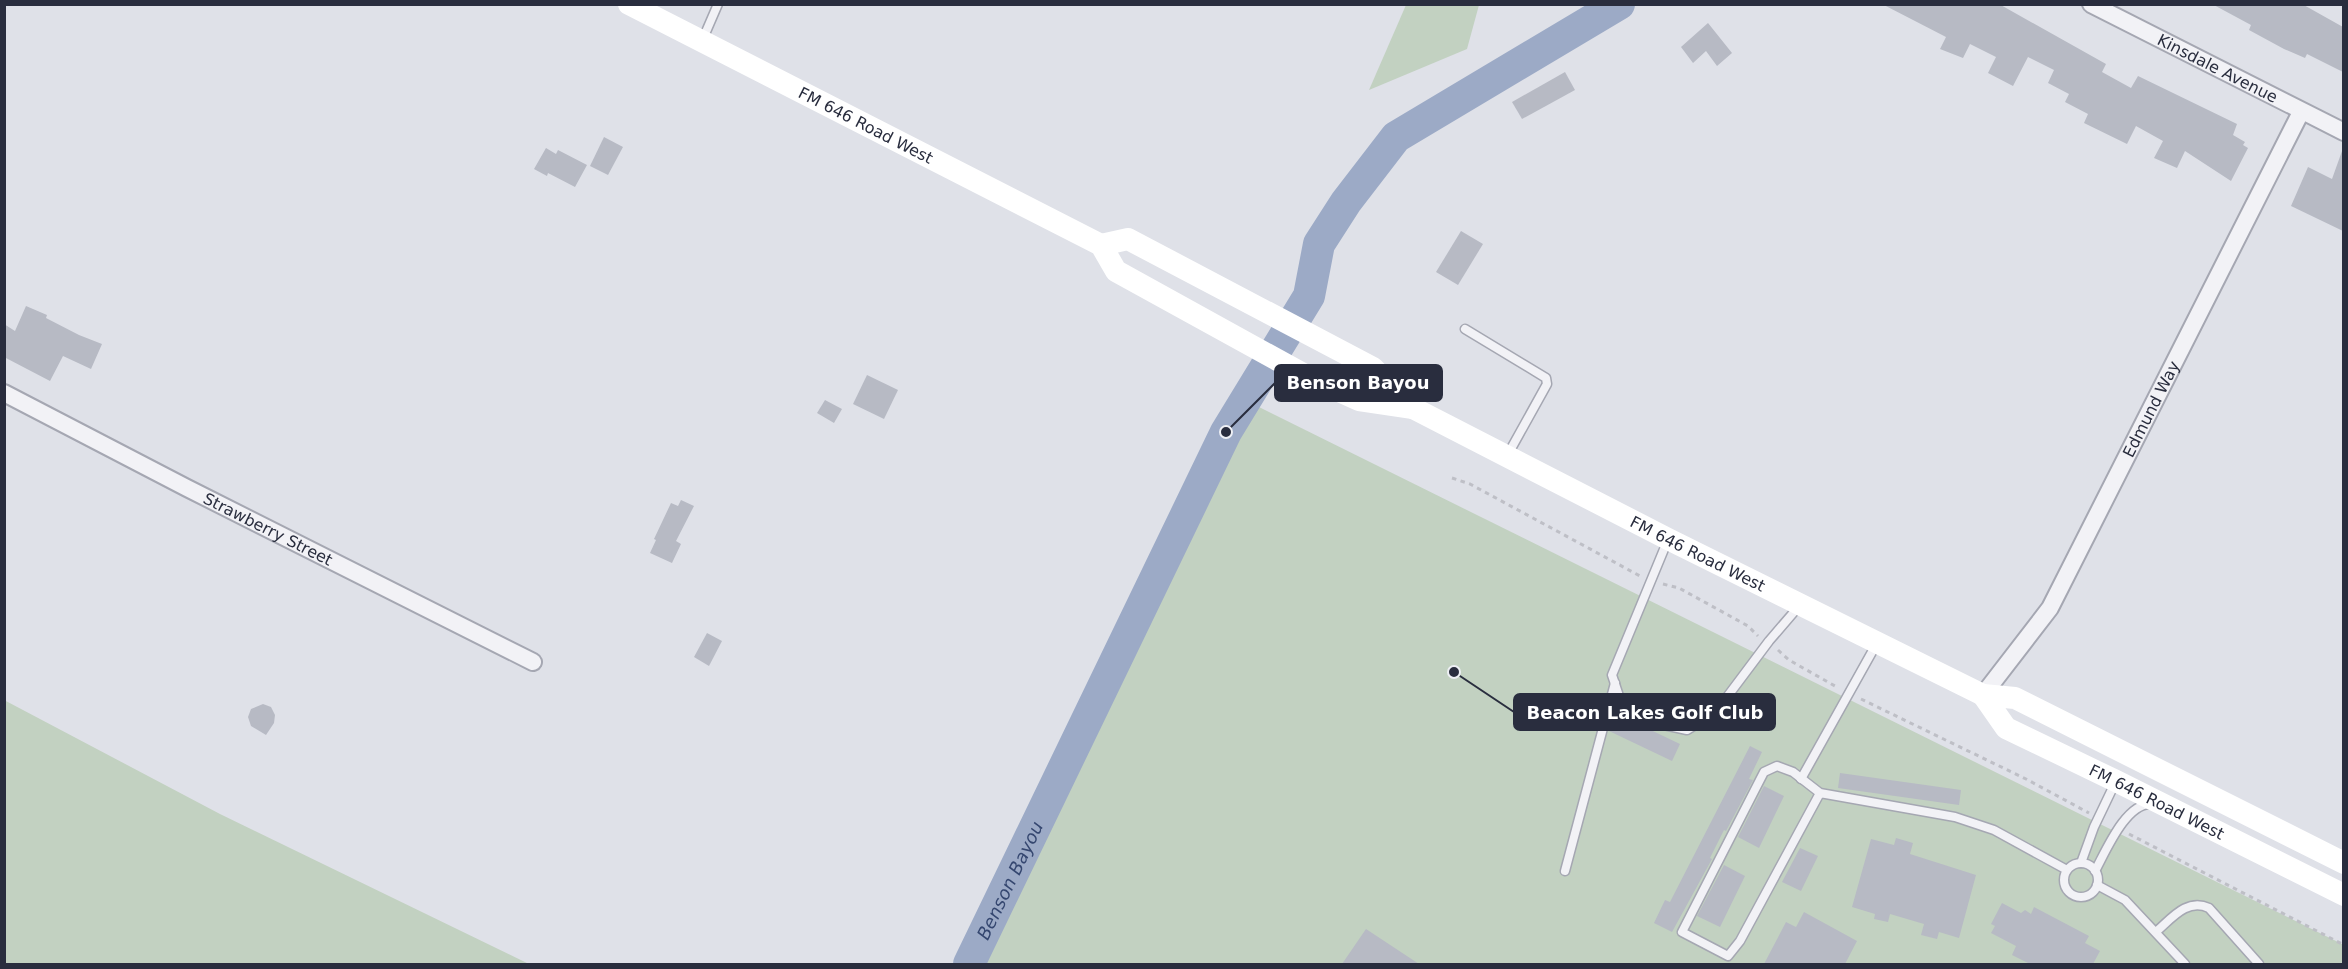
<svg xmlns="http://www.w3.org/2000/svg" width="2348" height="969" font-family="'DejaVu Sans',sans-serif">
	<rect width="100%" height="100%" fill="#dfe1e8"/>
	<g fill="#c2d1c1">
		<path d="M1406 5H1479L1467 49 1369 90Z"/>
		<path d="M1245 400 2344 945 2343 964H974Z"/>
		<path d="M4 700 220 814 529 964H5Z"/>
	</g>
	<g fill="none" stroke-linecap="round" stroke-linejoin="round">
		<path stroke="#9caac6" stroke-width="32" id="s1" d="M969 964 1226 432 1309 296 1319 244 1346 202 1396 137 1619 4"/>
	</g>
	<g fill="#b7bac4">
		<path d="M1882 4H1999L2106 64 2102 72 2131 88 2138 76 2237 124 2233 135 2245 142 2243 145 2248 148 2231 181 2185 151 2177 168 2154 158 2163 141 2136 126 2127 144 2084 123 2088 114 2065 102 2069 94 2048 83 2054 70 2028 57 2013 86 1988 73 1996 57 1970 44 1963 58 1940 49 1946 37Z"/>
		<path d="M2212 4H2302L2343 27V72L2307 54 2305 58 2284 49 2249 30 2251 25Z"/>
		<path d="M1708 23 1732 53 1717 66 1706 51 1693 63 1681 47Z"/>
		<path d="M1565 72 1575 90 1522 119 1512 102Z"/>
		<path d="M604 137 623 147 608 175 590 166Z"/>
		<path d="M546 148 556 154 558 150 587 165 575 187 548 173 547 176 534 169Z"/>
		<path d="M2342 151 2343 152V231L2291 206 2308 167 2332 179Z"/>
		<path d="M1461 231 1483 244 1458 285 1436 272Z"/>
		<path d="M26 306 47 315 46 318 79 335 102 344 91 369 63 356 50 381 4 357V324L15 331Z"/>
		<path d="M867 375 898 390 884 419 853 404Z"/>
		<path d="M825 400 842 409 834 423 817 413Z"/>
		<path d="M681 500 694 506 676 541 681 544 672 563 650 553 656 540 654 539 671 503 678 506Z"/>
		<path d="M707 633 722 641 709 666 694 657Z"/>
		<path d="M263 704 271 707 275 715 274 723 266 735 251 726 248 717 251 709Z"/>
		<path d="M1615 713 1680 744 1672 761 1609 731Z"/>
		<path d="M1750 746 1762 752 1749 779 1753 780 1726 831 1724 830 1710 858 1712 859 1672 932 1654 923 1665 900 1670 902Z"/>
		<path d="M1840 773 1961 790 1959 805 1838 788Z"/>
		<path d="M1764 786 1784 796 1759 848 1738 837Z"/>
		<path d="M1896 838 1913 843 1910 854 1976 875 1959 938 1939 932 1937 939 1921 935 1924 924 1890 914 1888 922 1874 919 1875 914 1852 907 1871 839 1894 845Z"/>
		<path d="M1800 848 1818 856 1801 891 1782 882Z"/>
		<path d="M1724 865 1745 876 1720 927 1697 916Z"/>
		<path d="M2002 903 2021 913 2025 910 2031 914 2034 907 2089 936 2085 943 2100 951 2093 964H2030L2012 955 2016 946 1991 933 1995 926 1991 924Z"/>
		<path d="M1804 912 1857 941 1845 964H1764L1786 922 1796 927Z"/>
		<path d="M1366 929 1419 964H1342Z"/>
	</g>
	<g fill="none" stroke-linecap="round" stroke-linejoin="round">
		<defs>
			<g id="lane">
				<path d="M702 41 718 4"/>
				<path d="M1465 329 1546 378 1547 384 1507 456"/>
				<path d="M1667 542 1612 675 1621 702 1650 722 1687 730 1715 713 1769 641 1800 605"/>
				<path d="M1801 779 1877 643"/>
				<path d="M1820 793 1740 941 1728 956 1682 932 1764 772 1777 766 1793 772 1820 793 1955 817 1994 830 2067 870"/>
				<path d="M2081 863 2094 827 2116 781"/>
				<circle cx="2081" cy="880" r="17"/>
				<path d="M1565 871 1615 683"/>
				<path d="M2095 871C2106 851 2126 802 2152 804"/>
				<path d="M2097 885 2125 900 2185 964"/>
				<path d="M2157 931C2172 918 2187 898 2209 908L2259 964"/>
			</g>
			<g id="street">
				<path id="s2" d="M2091 4 2344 132"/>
				<path id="s3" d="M4 393 187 488 533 662"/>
				<path id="s4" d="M1983 695 2050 608 2301 112"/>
			</g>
		</defs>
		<use href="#lane" stroke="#a5a7b2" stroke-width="11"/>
		<use href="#street" stroke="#a5a7b2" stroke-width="20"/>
		<g stroke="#bebfc6" stroke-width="3" stroke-dasharray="4.5 4.5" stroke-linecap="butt">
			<path d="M1452 478 1470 484 1640 576"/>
			<path d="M1663 584 1679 588 1748 626 1758 636"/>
			<path d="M1778 650 1789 660 1835 686"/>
			<path d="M1861 699 2026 779 2089 813"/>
			<path d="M2129 834 2344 945"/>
		</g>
		<use href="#lane" stroke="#f2f2f6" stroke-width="8"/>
		<use href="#street" stroke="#f2f2f6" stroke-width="16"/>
		<g stroke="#fff" stroke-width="22">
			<path id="s5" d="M629 4 1101 245 1116 271 1312 379 1359 400 1413 408"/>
			<path id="s6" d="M1101 245 1128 239 1373 368 1413 408 1668 539 1983 695 2015 698 2344 863"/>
			<path id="s7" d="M1983 695 2006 728 2116 781 2344 895"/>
		</g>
	</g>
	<g text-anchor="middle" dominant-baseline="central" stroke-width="4.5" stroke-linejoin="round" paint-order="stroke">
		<g font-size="16" fill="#292d3e" stroke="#eef0f5">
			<text stroke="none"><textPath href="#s2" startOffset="142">Kinsdale Avenue</textPath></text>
			<text stroke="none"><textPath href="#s5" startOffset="266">FM 646 Road West</textPath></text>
			<text stroke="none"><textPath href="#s4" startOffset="333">Edmund Way</textPath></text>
			<text stroke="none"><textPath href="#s3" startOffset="297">Strawberry Street</textPath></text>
			<text stroke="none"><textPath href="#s6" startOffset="681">FM 646 Road West</textPath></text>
			<text stroke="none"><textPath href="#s7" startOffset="208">FM 646 Road West</textPath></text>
		</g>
		<g font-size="18" font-style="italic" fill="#354770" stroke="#eef0f5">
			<text stroke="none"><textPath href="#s1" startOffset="93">Benson Bayou</textPath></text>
		</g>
	</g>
	<path fill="none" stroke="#292d3e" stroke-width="2" d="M1226 432L1275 383M1454 672L1514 712"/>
	<g fill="#292d3e" stroke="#eef0f5" stroke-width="2">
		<circle cx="1226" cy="432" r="6"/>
		<circle cx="1454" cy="672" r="6"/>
	</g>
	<g fill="#292d3e" stroke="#292d3e" stroke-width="2">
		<rect x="1275" y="365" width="167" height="36" rx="6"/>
		<rect x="1514" y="694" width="261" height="36" rx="6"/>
	</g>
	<g font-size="18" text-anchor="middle" font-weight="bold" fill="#fff">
		<text x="1358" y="389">Benson Bayou</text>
		<text x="1645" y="719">Beacon Lakes Golf Club</text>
	</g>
	<rect width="2348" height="969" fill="none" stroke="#292d3e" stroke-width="12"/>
</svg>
